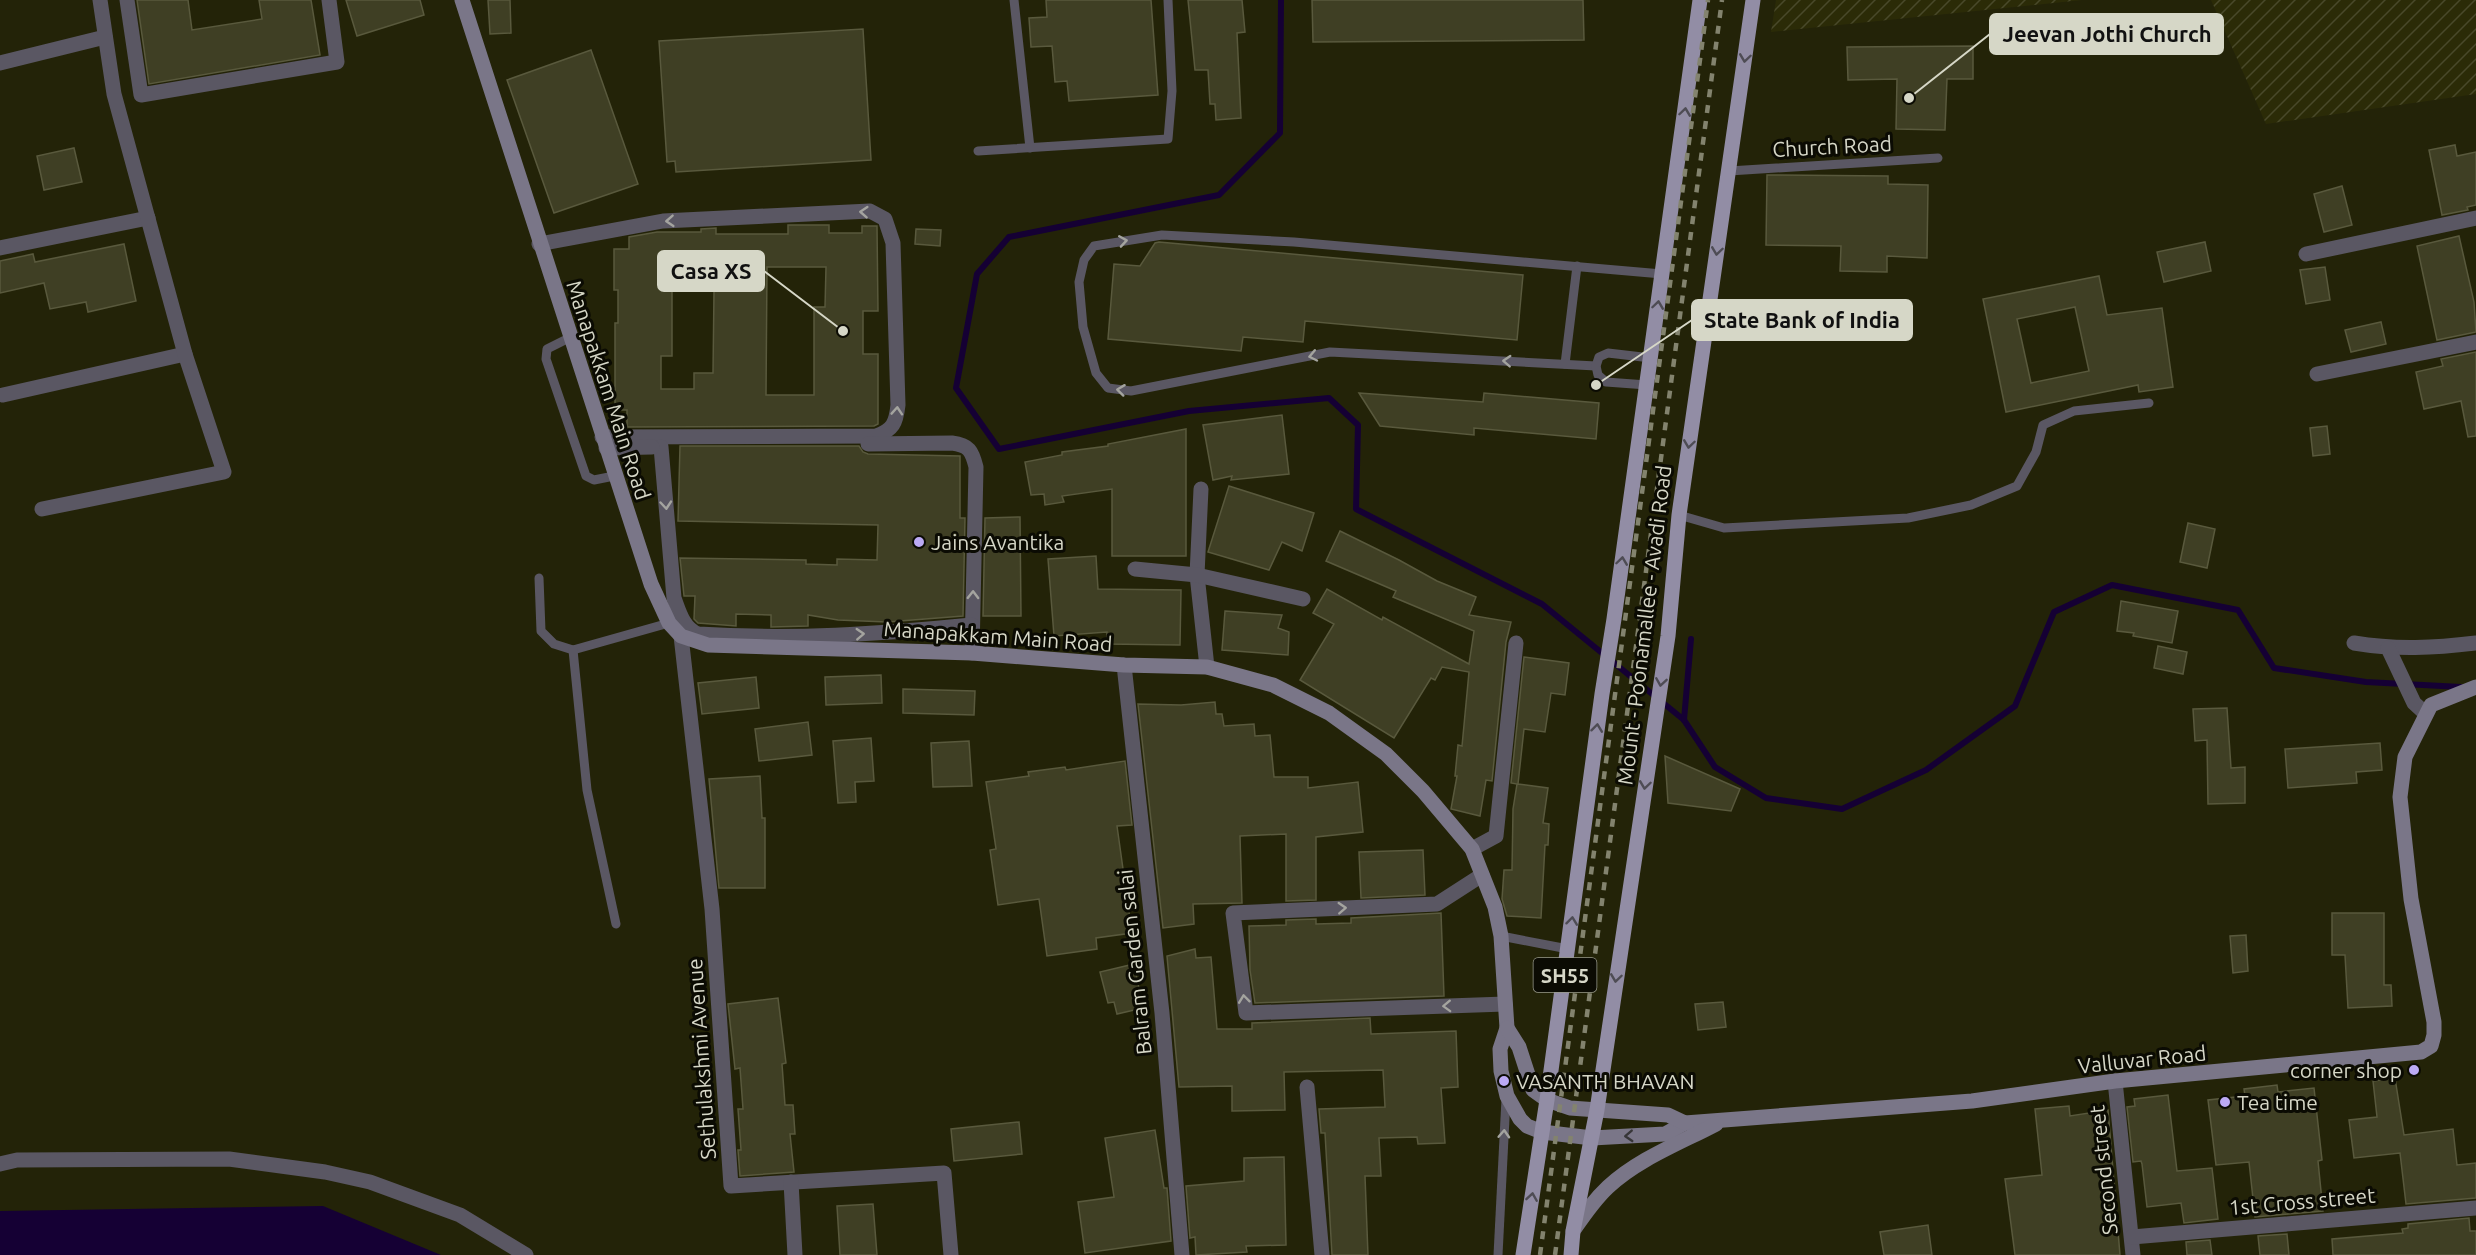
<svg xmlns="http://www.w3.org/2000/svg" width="2476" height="1255" font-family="Ubuntu,sans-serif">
	<defs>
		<pattern id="industrial-furrows" width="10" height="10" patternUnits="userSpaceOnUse" patternTransform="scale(1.5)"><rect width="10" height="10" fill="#2b2b07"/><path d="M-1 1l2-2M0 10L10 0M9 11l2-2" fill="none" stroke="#49492a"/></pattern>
	</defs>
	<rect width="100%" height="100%" fill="#232308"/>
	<g fill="url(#industrial-furrows)">
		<path d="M1776 0H2082L1771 32Z"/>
		<path d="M2211 0H2476V94L2266 124Z"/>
	</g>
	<path fill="#150034" d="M323 1206 441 1255H0V1211Z"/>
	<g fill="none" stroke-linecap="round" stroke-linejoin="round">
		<g stroke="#150034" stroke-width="6">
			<path d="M1281 0 1280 133 1219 195 1009 237 977 274 956 388 999 449 1189 411 1329 398 1358 425 1356 509 1542 604 1684 720 1715 767 1766 798 1842 809 1926 770 2015 706 2054 612 2112 585 2238 610 2274 668 2366 682 2461 687"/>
			<path d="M1684 720 1691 639"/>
		</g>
	</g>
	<g fill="#3f3f24" stroke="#59593d" stroke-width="1.5" fill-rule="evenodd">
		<path d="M137 0H188L192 30 262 19 259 0H311L320 55 149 84Z"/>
		<path d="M346 0H420L424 15 357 36Z"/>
		<path d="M488 0H510L511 33 490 34Z"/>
		<path d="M1046 0H1151L1158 95 1069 101 1067 81 1055 82 1052 46 1031 47 1029 18 1047 17Z"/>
		<path d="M1188 0H1242L1245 32 1237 33 1241 118 1216 120 1215 104H1210L1208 70H1195Z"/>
		<path d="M1312 0H1583L1584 40 1313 42Z"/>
		<path d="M863 29 871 160 676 172 675 161 667 162 659 41Z"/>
		<path d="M1973 46V79H1947L1945 130 1896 129 1897 79 1848 80 1847 47Z"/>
		<path d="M591 50 638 184 554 213 507 80Z"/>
		<path d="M2455 145 2457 156 2476 152V205L2467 207 2468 210 2442 215 2429 150Z"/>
		<path d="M74 148 82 182 44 190 37 156Z"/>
		<path d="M1767 175 1888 176V184L1928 185 1927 258 1887 256V272L1840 271 1841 246 1766 245Z"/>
		<path d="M2342 186 2352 225 2324 232 2314 194Z"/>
		<path d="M788 225H829V233H862V226H877L878 311H863V354H878V424L874 426 627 427V410H615V323H618V290H614V249H629V237L657 232H701V229L716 228V234H788ZM767 267H826L825 307H814V395H766ZM672 291H714L713 373H694V389H661V356H672Z"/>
		<path d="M916 229 941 230 940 246 915 244Z"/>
		<path d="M2459 236 2474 302 2476 332 2437 340 2417 246Z"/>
		<path d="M1159 242 1523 275 1517 340 1305 321 1303 342 1243 337 1241 351 1108 339 1114 264 1140 266 1155 243Z"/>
		<path d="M2205 242 2211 271 2164 282 2157 252Z"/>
		<path d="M124 244 136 301 88 312 86 302 50 309 44 283 0 293V261L33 254 35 262Z"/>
		<path d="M2325 267 2330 300 2306 304 2300 270Z"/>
		<path d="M2099 276 2107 315 2162 308 2173 387 2139 392 2138 385 2006 412 1983 299ZM2075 307 2089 371 2031 383 2017 319Z"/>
		<path d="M2381 322 2386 344 2351 352 2345 330Z"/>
		<path d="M2476 352V436L2468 437 2461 401 2424 409 2416 372 2443 366 2441 359Z"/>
		<path d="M1359 393 1483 402 1484 393 1599 403 1596 439 1474 428V435L1380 426Z"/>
		<path d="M1282 415 1289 474 1231 480 1232 476 1213 480 1203 425Z"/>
		<path d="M2327 426 2330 454 2313 456 2310 428Z"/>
		<path d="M1186 429V556H1112V489L1062 496 1064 502 1045 505 1044 494 1031 495 1025 462 1062 455V452L1108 446V444Z"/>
		<path d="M680 446H859L863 452 868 454 960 456V518H965L963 616 887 622 838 620 808 615V626L771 627V615L736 614V626L698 623 694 619 695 596H684L680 558 806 560V564L837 565V559L877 560 878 525 678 521Z"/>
		<path d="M1229 486 1314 513 1302 551 1282 542 1269 570 1208 552Z"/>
		<path d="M1020 517 1021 616H983L985 518Z"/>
		<path d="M2188 523 2215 529 2207 568 2180 562Z"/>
		<path d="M1340 531 1399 560 1437 581 1476 597 1469 615 1511 622 1506 642 1492 781 1486 780 1480 816 1451 809 1457 776H1455L1458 745 1462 746 1469 672 1442 667 1435 680 1431 678 1394 738 1300 680 1334 624 1313 613 1327 589 1382 620 1383 617 1469 664 1474 631 1393 597 1396 591 1326 561Z"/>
		<path d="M1096 556 1098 589 1181 590 1180 645 1107 644V632L1054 636 1048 559Z"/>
		<path d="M2121 601 2178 611 2172 643 2133 636 2134 633 2117 631Z"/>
		<path d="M1225 611 1282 615 1278 628 1289 632 1288 655 1222 650Z"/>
		<path d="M2158 646 2187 652 2183 674 2154 668Z"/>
		<path d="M1524 657 1569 663 1565 695 1551 693 1545 732 1524 729 1518 784 1548 788 1543 823 1549 824 1548 845H1545L1541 918 1507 916 1502 899 1504 870H1512L1513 809 1517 784 1511 783Z"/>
		<path d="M881 675 882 703 826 705 825 677Z"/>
		<path d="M756 677 759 708 702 714 698 683Z"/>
		<path d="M903 689 975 691 974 715 903 713Z"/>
		<path d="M1215 702 1216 714H1222L1224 726 1254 724 1255 736 1270 735 1274 777H1308V788L1358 782 1363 832 1316 837V900L1286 901V834L1240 836 1242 903 1193 904 1194 924 1163 928 1138 704 1181 705Z"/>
		<path d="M2227 708 2231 768 2245 767V803L2208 804 2207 740 2195 741 2193 709Z"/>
		<path d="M808 722 812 755 759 761 755 729Z"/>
		<path d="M871 738 874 781 855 782 856 802 838 803 833 741Z"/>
		<path d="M969 741 972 786 933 787 931 743Z"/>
		<path d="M2380 743 2382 770 2356 772 2357 783 2288 788 2285 749Z"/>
		<path d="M1665 756 1740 789 1731 811 1668 803Z"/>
		<path d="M1125 761 1132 825 1117 826 1132 933 1096 938 1097 949 1047 956 1039 899 998 905 990 850 996 849 986 782 1029 776 1028 772 1065 767 1066 770Z"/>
		<path d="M760 776 762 818H765V888H719L709 779Z"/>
		<path d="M1423 850 1425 895 1361 898 1359 852Z"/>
		<path d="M1441 913 1444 996 1255 1003 1250 970 1249 926 1286 925V920L1316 919V924L1351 923V918Z"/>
		<path d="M2332 913H2384V985H2391L2392 1006 2348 1008 2345 955H2332Z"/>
		<path d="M2246 935 2248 971 2233 973 2230 936Z"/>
		<path d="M1195 949 1196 958 1211 957 1217 1029H1252V1023L1370 1018 1371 1034 1456 1031 1458 1087 1441 1088 1445 1143 1418 1144 1417 1137 1379 1138 1381 1176H1365L1368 1255H1332L1325 1133H1321L1319 1109 1385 1107 1383 1070 1284 1072 1285 1110 1232 1111V1086L1179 1087 1167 956Z"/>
		<path d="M1134 964 1143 1008 1117 1014 1114 1002 1108 1003 1100 972Z"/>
		<path d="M778 998 786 1063 782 1064 785 1105H793L795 1134H790L794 1172 740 1176 738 1150H741L738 1109H743L740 1068 735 1069 728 1004Z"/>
		<path d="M1723 1002 1726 1027 1698 1030 1695 1004Z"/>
		<path d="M2395 1078 2404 1135 2453 1129 2457 1165 2476 1163V1198L2406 1204 2400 1153 2354 1158 2349 1120 2377 1117 2373 1081Z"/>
		<path d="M2277 1085 2278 1092 2314 1088 2322 1160 2318 1161 2323 1211 2255 1217 2249 1162 2216 1165 2208 1100 2245 1096 2244 1089Z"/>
		<path d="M2168 1095 2177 1171 2212 1168 2218 1219 2184 1223 2181 1203 2147 1207 2142 1164 2141 1161 2133 1162 2127 1107 2135 1106 2134 1099Z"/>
		<path d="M2069 1106 2070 1116 2108 1110 2120 1255H2015L2005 1179 2042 1175 2035 1109Z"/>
		<path d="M1019 1122 1022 1154 954 1161 951 1129Z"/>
		<path d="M1155 1130 1164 1188H1167L1171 1241 1085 1253 1078 1202 1114 1197 1105 1138Z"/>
		<path d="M1284 1157 1286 1245 1246 1246 1247 1252 1196 1255 1195 1237 1190 1238 1186 1186 1244 1181V1158Z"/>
		<path d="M873 1204 877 1255H840L837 1206Z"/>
		<path d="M2469 1218 2470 1231H2476V1255H2333L2332 1239 2403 1233 2402 1229 2408 1228V1224Z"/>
		<path d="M1928 1225 1932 1255H1884L1880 1232Z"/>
		<path d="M2287 1234 2289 1255H2260L2258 1236Z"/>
		<path d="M2210 1240 2212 1255H2187L2186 1242Z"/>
	</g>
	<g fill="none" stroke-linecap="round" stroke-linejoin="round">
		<g stroke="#5a5763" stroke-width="9">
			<path d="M1014 0 1030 148"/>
			<path d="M978 151 1168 139 1172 91 1168 0"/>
			<path d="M1729 171 1938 158"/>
			<path d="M569 338 547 349 546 359 586 476 594 480 614 476"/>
			<path d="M1565 364 1577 266"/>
			<path d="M1596 366 1330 352 1131 391 1108 388 1096 373 1083 327 1079 282 1084 260 1094 246 1162 235 1294 242 1662 274"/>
			<path d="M1647 385 1606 382 1598 375 1596 366 1599 357 1608 353 1651 358"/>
			<path d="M1679 515 1724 528 1908 518 1971 505 2017 486 2036 452 2043 425 2074 411 2149 403"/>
			<path d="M539 578 541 631 554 644 573 650 669 623"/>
			<path d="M573 650 587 790 616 924"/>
			<path d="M1501 936 1568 949"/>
			<path d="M1498 1255 1506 1099"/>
		</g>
		<g stroke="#5a5763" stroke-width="15">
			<path d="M127 0 141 95 337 62 329 0"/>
			<path d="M0 63 105 37"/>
			<path d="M539 244 663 221 870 211 885 219 893 243 898 405C896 423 893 430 876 436L602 437"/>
			<path d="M0 248 148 218"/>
			<path d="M2306 254 2476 218"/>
			<path d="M2317 374 2476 342"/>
			<path d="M3 395 185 354"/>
			<path d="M868 444 952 443C969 445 972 451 976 467L972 653"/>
			<path d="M661 447 674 598C679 611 683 628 698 634 790 640 881 634 972 625"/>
			<path d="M606 448 652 447"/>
			<path d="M1201 489 1197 575 1207 667"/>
			<path d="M42 509 224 472 185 354 114 94 100 0"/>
			<path d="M1135 569 1197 575 1303 599"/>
			<path d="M681 636 712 909 731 1186 944 1173 951 1255"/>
			<path d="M2354 643C2396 650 2435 648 2476 643"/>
			<path d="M2388 648 2414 703 2426 714"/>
			<path d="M1124 665 1162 1013 1182 1255"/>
			<path d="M1472 849 1496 836 1516 643"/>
			<path d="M1482 875 1437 904 1233 913 1246 1013 1505 1004"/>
			<path d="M2115 1081 2133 1255"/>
			<path d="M1307 1087 1322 1255"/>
			<path d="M0 1164 17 1160 229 1159 325 1172 370 1182 460 1215 526 1255"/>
			<path d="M791 1182 795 1255"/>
			<path d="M2132 1237 2476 1208"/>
		</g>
		<g stroke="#7a7688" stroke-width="15">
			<path d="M462 0 651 584 669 623 681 636 708 645 972 653 1124 665 1207 667 1273 685 1329 713 1386 754 1423 791 1472 849 1495 907 1501 936 1507 1028 1500 1049 1501 1071 1507 1096 1520 1119 1527 1126 1542 1132 1592 1138 1665 1134 1685 1123"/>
			<path d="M1507 1028 1519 1047 1533 1090 1547 1100 1570 1108 1668 1115 1685 1123 1972 1101 2115 1081 2421 1052 2431 1046 2434 1035V1022L2411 899 2400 797 2405 757 2431 705 2476 687"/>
			<path d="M1573 1231C1584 1215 1594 1200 1608 1187 1638 1159 1680 1143 1716 1124"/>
		</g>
		<g stroke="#928da5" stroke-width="15">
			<path d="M1523 1255 1547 1100 1602 694 1614 619 1700 0"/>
			<path d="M1571 1255 1573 1231 1597 1110 1668 636 1679 515 1753 0"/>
		</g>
		<g stroke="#83836e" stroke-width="4.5" stroke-dasharray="8 8" stroke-linecap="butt">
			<path d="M1540 1255 1708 0"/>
			<path d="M1555 1255 1722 0"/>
		</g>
	</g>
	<defs><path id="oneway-chevron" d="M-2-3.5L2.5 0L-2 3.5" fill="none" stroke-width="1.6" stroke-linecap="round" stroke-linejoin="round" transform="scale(1.5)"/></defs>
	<g stroke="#4e4c54">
		<use href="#oneway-chevron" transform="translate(1745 58) rotate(98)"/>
		<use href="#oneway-chevron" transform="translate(1685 112) rotate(-82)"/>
		<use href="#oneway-chevron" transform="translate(1717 251) rotate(98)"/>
		<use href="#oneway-chevron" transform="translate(1658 305) rotate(-82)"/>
		<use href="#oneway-chevron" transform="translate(1689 444) rotate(98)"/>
		<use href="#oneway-chevron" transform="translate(1622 561) rotate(-82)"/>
		<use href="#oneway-chevron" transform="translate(1661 682) rotate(99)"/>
		<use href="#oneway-chevron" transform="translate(1597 728) rotate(-83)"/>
		<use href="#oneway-chevron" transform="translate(1645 785) rotate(98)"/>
		<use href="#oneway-chevron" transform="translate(1572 921) rotate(-83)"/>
		<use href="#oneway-chevron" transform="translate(1616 978) rotate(98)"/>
		<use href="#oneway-chevron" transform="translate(1532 1197) rotate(-81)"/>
	</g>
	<g stroke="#a4a49f">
		<use href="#oneway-chevron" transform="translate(864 212) rotate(-176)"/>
		<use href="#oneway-chevron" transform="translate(670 221) rotate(176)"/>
		<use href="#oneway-chevron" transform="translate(1123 241) rotate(-9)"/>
		<use href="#oneway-chevron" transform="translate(1313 356) rotate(168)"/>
		<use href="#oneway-chevron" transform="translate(1507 361) rotate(-177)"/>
		<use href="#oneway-chevron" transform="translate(1121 390) rotate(-173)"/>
		<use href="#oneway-chevron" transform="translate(897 411) rotate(-86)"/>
		<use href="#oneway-chevron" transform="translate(666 505) rotate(85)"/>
		<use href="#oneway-chevron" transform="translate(973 595) rotate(-89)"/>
		<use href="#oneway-chevron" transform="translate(860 634) rotate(-3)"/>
		<use href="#oneway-chevron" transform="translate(1342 908) rotate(-3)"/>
		<use href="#oneway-chevron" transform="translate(1244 999) rotate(-97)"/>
		<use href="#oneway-chevron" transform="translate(1447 1006) rotate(178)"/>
		<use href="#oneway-chevron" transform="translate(1504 1134) rotate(-87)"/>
	</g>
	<use stroke="#373638" href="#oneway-chevron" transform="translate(1629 1136) rotate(177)"/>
	<g fill="#bcaaf5" stroke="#0b0b03" stroke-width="2">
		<circle cx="919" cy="542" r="6"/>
		<circle cx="2414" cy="1070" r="6"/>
		<circle cx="1504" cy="1081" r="6"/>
		<circle cx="2225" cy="1102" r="6"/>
	</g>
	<g text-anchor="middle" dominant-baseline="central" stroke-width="6" stroke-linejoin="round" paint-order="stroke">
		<rect fill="#0b0b03" stroke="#999a8c" stroke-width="1.5" x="1533.5" y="958" width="63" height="34" rx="4.5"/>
		<g font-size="20" font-weight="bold" fill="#d6d7c7">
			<text x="1565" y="975">SH55</text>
		</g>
		<g font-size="21" fill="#d6d7c7" stroke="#0b0b03">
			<text transform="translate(1832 146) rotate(-3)">Church Road</text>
			<text transform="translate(609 390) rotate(72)">Manapakkam Main Road</text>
			<text transform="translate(1644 625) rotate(-83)">Mount - Poonamallee - Avadi Road</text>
			<text transform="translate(998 636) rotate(4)">Manapakkam Main Road</text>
			<text transform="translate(1134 962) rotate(-96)">Balram Garden salai</text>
			<text transform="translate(701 1059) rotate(-94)">Sethulakshmi Avenue</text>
			<text transform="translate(2142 1059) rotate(-6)">Valluvar Road</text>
			<text transform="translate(2103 1170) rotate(-96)">Second street</text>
			<text transform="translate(2302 1201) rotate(-5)">1st Cross street</text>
		</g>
		<g font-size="21" fill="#d6d7c7" stroke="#0b0b03" text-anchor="start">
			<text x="931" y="542">Jains Avantika</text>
			<text x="2402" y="1070" text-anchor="end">corner shop</text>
			<text x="1516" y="1081">VASANTH BHAVAN</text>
			<text x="2237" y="1102">Tea time</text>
		</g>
	</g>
	<path fill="none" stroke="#d6d7c7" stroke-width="2" d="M1909 98L1990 34M843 331L764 271M1596 385L1692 320"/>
	<g fill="#d6d7c7" stroke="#0b0b03" stroke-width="2">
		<circle cx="1909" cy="98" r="6"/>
		<circle cx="843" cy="331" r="6"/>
		<circle cx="1596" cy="385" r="6"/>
	</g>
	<g fill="#d6d7c7" stroke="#d6d7c7" stroke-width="2">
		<rect x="1990" y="14" width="233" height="40" rx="6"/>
		<rect x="658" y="251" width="106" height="40" rx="6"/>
		<rect x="1692" y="300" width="220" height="40" rx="6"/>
	</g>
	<g font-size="22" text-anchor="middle" font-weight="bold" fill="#111">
		<text x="2107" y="42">Jeevan Jothi Church</text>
		<text x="711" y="279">Casa XS</text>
		<text x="1802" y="328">State Bank of India</text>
	</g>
</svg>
